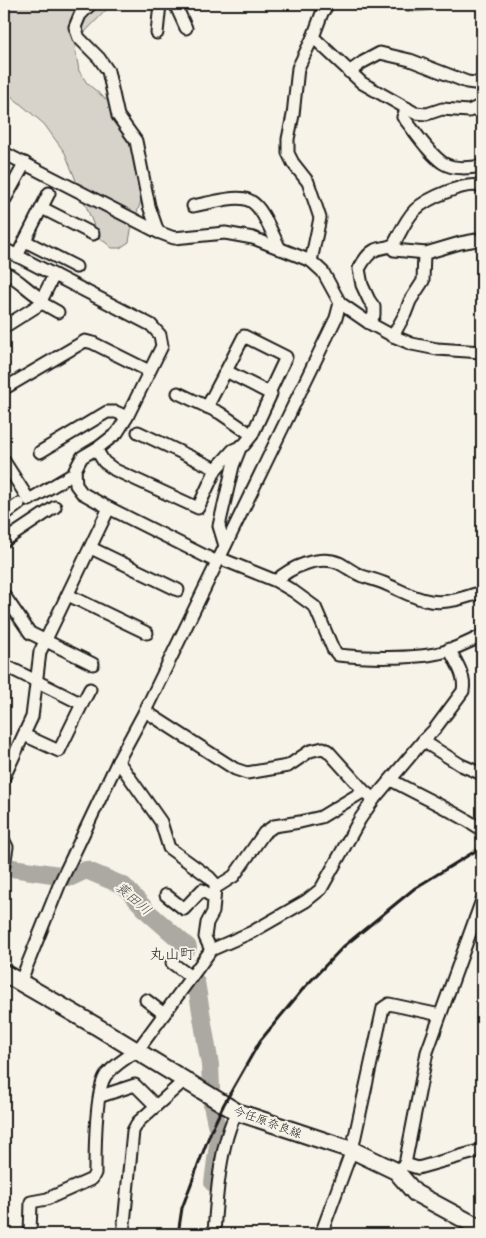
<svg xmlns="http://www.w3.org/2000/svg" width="486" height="1238" font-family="'Playpen Sans','Klee One',sans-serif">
	<rect width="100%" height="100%" fill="#f7f3e8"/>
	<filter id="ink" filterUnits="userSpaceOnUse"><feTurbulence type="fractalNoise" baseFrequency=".02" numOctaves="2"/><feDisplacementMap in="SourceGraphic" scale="10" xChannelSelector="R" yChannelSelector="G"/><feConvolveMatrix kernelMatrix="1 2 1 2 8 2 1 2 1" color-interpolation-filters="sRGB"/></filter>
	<g filter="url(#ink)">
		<g fill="#d7d3cb" stroke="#7a7874">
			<path d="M4 4H112L80 37 75 46 76 53 79 71 87 83 123 114 142 152 143 195 131 230 129 242 120 248H112L98 236 65 153 44 124 4 90Z"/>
			<path d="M391 4H451C441 10 414 14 402 10 398 9 394 6 391 4Z"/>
		</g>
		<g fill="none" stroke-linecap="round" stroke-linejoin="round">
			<g stroke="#aca9a2" stroke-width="18">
				<path d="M12 868 59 875"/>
				<path d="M71 877 86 870 124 886 149 913 188 947"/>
				<path d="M196 982 210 1065 211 1088"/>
				<path d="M212 1105 219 1137 213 1183"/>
			</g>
			<defs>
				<g id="street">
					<path d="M91 4 80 15 75 27 79 38 99 58 108 71 118 116 136 141 149 206 158 232 174 238 225 233 253 238 276 247 311 261 323 272 340 303 369 323 393 336 412 344 437 349 482 352"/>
					<path d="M175 4 186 28"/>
					<path d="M157 33 160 4"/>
					<path d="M313 37 362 83 415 113 427 114 442 109 469 111 482 105"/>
					<path d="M349 72 363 62 380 53 410 60 467 82 482 84"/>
					<path d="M407 108 403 117C414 130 429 154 443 163 454 170 470 168 482 166"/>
					<path d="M4 153 158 232"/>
					<path d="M4 201 25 163"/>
					<path d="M193 206C256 193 252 190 280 249"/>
					<path d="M42 208 93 234"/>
					<path d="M25 241 76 267"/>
					<path d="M391 246 394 250 426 253 460 243 482 239"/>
					<path d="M4 249 151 325 160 335 162 346 127 417 117 433 99 447 82 457 75 470 76 485 82 493 109 508 217 562"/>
					<path d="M17 256 49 193"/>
					<path d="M311 261 320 218 308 182 293 163 288 153V139L293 115 298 68 313 37 322 13 328 4"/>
					<path d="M4 272C19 279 27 290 42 299"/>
					<path d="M54 275 42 299V303L58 312"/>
					<path d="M369 323 374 315V307L369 300 362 285 359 269C363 262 367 254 375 250 382 247 389 248 394 244 400 233 406 219 415 210 426 199 467 180 482 187"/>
					<path d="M4 327 42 303"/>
					<path d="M393 336 405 314 410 301 423 281 424 253"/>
					<path d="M5 388 85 341 93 343 149 371"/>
					<path d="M178 393 220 413 252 435"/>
					<path d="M207 407 226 371"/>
					<path d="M96 449 104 462 115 470 198 508 216 469 138 432"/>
					<path d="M40 452 107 412H116L127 417"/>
					<path d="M4 461 29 500 75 473"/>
					<path d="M216 469 233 450 244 445 252 435 271 394 226 371 244 336 286 357 269 393"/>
					<path d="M4 515 19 504"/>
					<path d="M4 541 55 507"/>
					<path d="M225 546 219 526 233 466 241 446"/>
					<path d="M91 548 178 590"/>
					<path d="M219 558 276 581 293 591 315 607 333 649 338 655C364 658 413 659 439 653 454 650 468 642 482 636"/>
					<path d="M276 581C290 567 319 555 339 563 347 567 354 573 362 576 371 579 380 581 388 585 402 591 415 599 430 601 449 604 465 597 482 592"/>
					<path d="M4 595 30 633 93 664"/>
					<path d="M68 595 147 633"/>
					<path d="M4 665 82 704 59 751 24 735"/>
					<path d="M82 704 90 689"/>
					<path d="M145 711 235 769 247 773 288 766 310 751 323 748 328 751 364 791 374 799"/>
					<path d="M423 741 434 730 463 691C466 676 456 662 449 649"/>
					<path d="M118 761 161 822 169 848 209 877 217 886"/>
					<path d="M4 777 32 717 40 652 109 508"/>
					<path d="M391 780C420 796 450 809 478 827L482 825"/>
					<path d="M4 841 7 847 4 865"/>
					<path d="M166 895 184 909 202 890 214 898"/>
					<path d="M211 950 205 937 207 923 213 912 215 888 234 876 264 833 274 826 300 822 321 817 364 791"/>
					<path d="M172 963 191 977"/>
					<path d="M20 983 60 883 118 761 145 711 336 318 340 303"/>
					<path d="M146 1000 164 1014"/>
					<path d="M101 1096 135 1085 156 1106"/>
					<path d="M405 1164 418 1168 482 1150"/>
					<path d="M396 1171 405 1164 427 1052 482 900"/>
					<path d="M30 1234 31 1202 47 1199 92 1179 95 1173C95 1153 95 1090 106 1075 114 1066 127 1057 137 1051L211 950 252 932 306 901 321 889 360 819 374 799 423 741 461 765 482 774"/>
					<path d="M123 1234 133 1131 138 1122 185 1080"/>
					<path d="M214 1234C216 1200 220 1141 237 1112"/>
					<path d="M321 1234 352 1150 383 1008 389 1004 440 1015"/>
				</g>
				<path id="secondary" d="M4 973 96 1026 237 1112 352 1150 396 1171 415 1193 482 1229"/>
			</defs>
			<use href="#street" stroke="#1c1c1c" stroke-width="15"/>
			<use href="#secondary" stroke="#1c1c1c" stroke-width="20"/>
			<use href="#street" stroke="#f7f3e8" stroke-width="11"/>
			<use href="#secondary" stroke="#f7f3e8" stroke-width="16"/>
			<path stroke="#1c1c1c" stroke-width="3" d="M178 1234 182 1208 211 1131 224 1104 260 1041 303 989 343 947 415 888 482 847"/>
		</g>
	</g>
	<g text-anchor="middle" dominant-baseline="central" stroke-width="4" stroke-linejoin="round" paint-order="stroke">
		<g font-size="12" fill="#1c1c1c" stroke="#f7f3e8">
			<text transform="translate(268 1121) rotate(20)">今任原奈良線</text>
		</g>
		<g font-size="14" font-style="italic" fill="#565452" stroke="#f7f3e8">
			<text transform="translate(134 898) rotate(41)">蓑田川</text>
		</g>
		<g font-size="15" fill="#1c1c1c" stroke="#f7f3e8">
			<text x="172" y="952">丸山町</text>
		</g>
	</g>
	<rect width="486" height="1238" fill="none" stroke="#f7f3e8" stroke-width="20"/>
	<rect x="10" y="10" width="466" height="1218" fill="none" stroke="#1c1c1c" stroke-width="2" filter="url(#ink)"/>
</svg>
